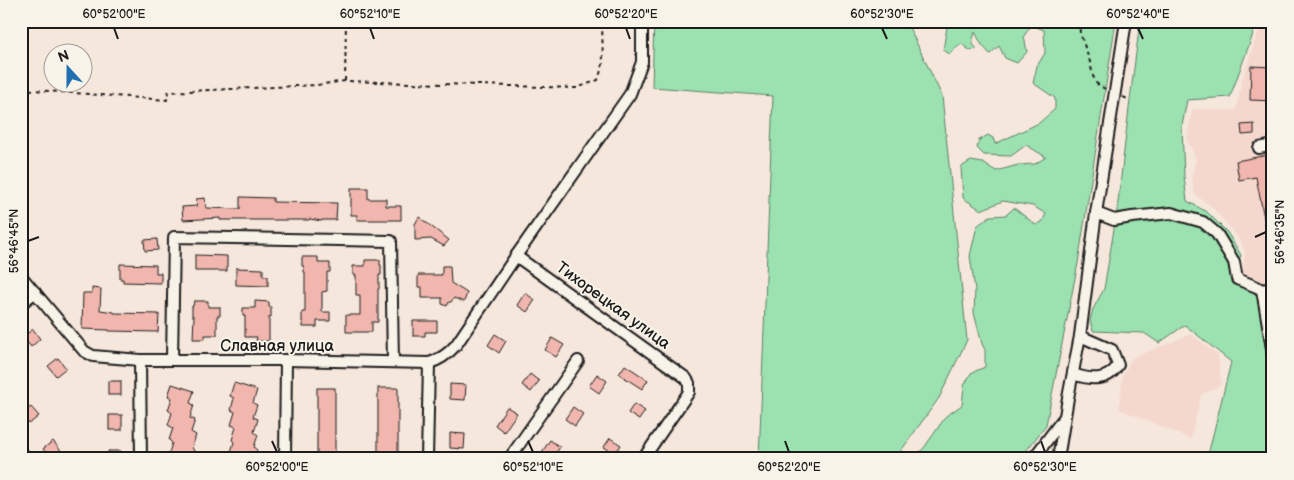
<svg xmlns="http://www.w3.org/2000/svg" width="1294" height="480" font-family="'Balsamiq Sans',sans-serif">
	<rect width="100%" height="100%" fill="#f6e7dc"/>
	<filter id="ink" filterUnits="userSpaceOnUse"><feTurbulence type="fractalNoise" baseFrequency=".02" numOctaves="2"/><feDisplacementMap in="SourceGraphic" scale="10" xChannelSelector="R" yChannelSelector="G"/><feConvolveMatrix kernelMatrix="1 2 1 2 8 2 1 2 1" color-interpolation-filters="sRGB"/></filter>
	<g filter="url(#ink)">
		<g fill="#f4d8ce">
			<path d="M1262 21H1273V291L1265 293 1254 279 1242 276 1245 252 1238 237 1212 207 1195 195 1191 176 1196 159 1187 140 1192 109 1236 110 1242 79Z"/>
			<path d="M1191 334 1218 355 1221 385 1201 395 1191 439 1119 409 1123 375 1132 358Z"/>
		</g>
		<g fill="#9be2b0" stroke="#5c7f66">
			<path d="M654 21H906L942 96 967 340 939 398 895 459H759L773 96 652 87Z"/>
			<path d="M948 21H1116L1078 263 1046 425 1020 459H912L924 448 946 416 962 405 964 386 971 373 985 367V350L982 344 974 313 975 290 970 256 977 226 990 216 1006 215 1014 208 1036 225 1042 222 1046 214 1033 206 1003 201 981 210 963 198 961 167 971 161 983 163 996 171 1018 165 1035 164 1046 157 1026 145 1011 156 984 155 977 148 979 140 988 135 993 138 995 144 1039 123 1055 109V98L1033 83 1037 66 1045 53 1044 30 1031 25 1024 36 1027 52 1017 63 1005 58 999 46 990 54 982 45 975 32 972 43 977 49 969 50 962 44 956 47 950 54 943 50Z"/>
			<path d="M1140 21H1255L1252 37 1230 97 1187 100 1182 126 1184 177 1187 201 1207 212 1227 232 1241 255 1240 258 1236 260 1219 231 1173 211 1116 219 1130 100Z"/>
			<path d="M1172 216 1204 225 1216 240 1232 266 1250 286 1259 301 1273 401V459H1207L1231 362 1185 325 1159 343 1144 333 1093 331 1090 321 1093 309 1104 289 1115 223Z"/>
		</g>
		<g fill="#f1b6ad" stroke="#1c1c1c">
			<path d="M1251 66 1273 67V101L1250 100Z"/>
			<path d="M1254 124V134L1242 135 1241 125Z"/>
			<path d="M1273 154V243L1269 244 1256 177 1239 180 1236 161Z"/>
			<path d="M351 188H368V199H386V206H401V220H357V215H351Z"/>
			<path d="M240 197 273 198V202L337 203 336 220H322V221L309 219V220H220V218L183 220 182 207 197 206 196 199 205 198 206 208 240 209Z"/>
			<path d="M419 217 449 240 444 246 431 239 415 240V224Z"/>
			<path d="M157 239 158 250 145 251 144 240Z"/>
			<path d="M195 255 227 256V271H195Z"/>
			<path d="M302 257H318V263H330V272H327V291L322 292V312H330V321H317V327H303V322H302V312H305V272H304V266H302Z"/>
			<path d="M365 260H380V265H381V275H379V289H378V322H372V332H346V315H360V295H356V275H353V266H365Z"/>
			<path d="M120 264 156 265V273H161V283L123 282V279H120Z"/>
			<path d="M442 266H450L451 283 467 293 464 302 454 298 451 302H449L447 306 442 304V298H422V287H418V275H442Z"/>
			<path d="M236 268 263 269V276H268V286L236 285Z"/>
			<path d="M92 288 101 289 100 310 114 312V313L159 314 158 332 109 331V330L82 329 83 293H92Z"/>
			<path d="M525 293 535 300 527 312 517 305Z"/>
			<path d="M194 301H208V307H220V316H217V335H205V339H193L194 316H192V306H193Z"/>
			<path d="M255 301 269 302V307H271V317H269V341H256L257 337H245V316H243V308H255Z"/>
			<path d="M413 321H437V332H425V336H413Z"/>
			<path d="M33 329 40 339 31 347 23 337Z"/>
			<path d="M495 334 506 341 499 353 488 345Z"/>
			<path d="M552 338 564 345 556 357 545 350Z"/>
			<path d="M58 358 66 368 56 376 48 366Z"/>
			<path d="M625 365 648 380 642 389 619 374Z"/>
			<path d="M530 374 539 381 531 392 522 385Z"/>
			<path d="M597 374 607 381 599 393 589 386Z"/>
			<rect x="108" y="381" width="13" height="14"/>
			<path d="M234 383 257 390 253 403 257 405 253 417 258 419 254 432 258 435 254 447 257 449 254 459H242L230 455 234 442 232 440 236 427 231 425 235 412 231 410 234 398 230 396Z"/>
			<path d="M172 384 194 391 190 403 194 405 190 418 195 420 191 432 196 435 192 448 194 450 192 459H178L168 456 172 443 169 440 173 428 168 425 172 413 168 410 172 398 168 396Z"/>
			<path d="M450 384 466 385 465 400 450 399Z"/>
			<rect x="317" y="388" width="18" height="71"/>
			<rect x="378" y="388" width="20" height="71"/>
			<path d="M634 404 645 411 639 420 628 413Z"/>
			<path d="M31 407 39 416 29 424 21 414Z"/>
			<path d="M507 407 517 413 504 432 495 425Z"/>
			<path d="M573 407 583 414 575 426 565 419Z"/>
			<rect x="109" y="415" width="13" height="15"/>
			<path d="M450 433 465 434 464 449 450 448Z"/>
			<path d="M610 438 621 445 615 454 604 447Z"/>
			<path d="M550 440 560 447 552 459 542 452Z"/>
			<path d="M53 441 61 451 51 459 43 449Z"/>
			<path d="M108 451H121V459H109Z"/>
		</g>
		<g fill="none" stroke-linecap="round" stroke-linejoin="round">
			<defs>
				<g id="minor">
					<path d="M1259 148 1273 145"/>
					<path d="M1096 213 1114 220 1132 217 1171 213 1203 222 1217 234 1234 262 1237 279 1257 287 1262 290 1273 288"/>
					<path d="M516 256 686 378 689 383V392L643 459"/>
					<path d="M21 276 84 351 93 356 140 360H286L429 363C440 360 448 354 456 345L516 256 630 94 642 62V21"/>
					<path d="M1262 290 1273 354"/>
					<path d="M21 304 35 292"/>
					<path d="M140 360 141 459"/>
					<path d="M172 360 174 237 391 241 393 362"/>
					<path d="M1073 374C1090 380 1108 382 1118 365L1112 350 1080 336"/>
					<path d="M21 452 27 459"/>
					<path d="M285 459 286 360"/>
					<path d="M427 459 429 363"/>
					<path d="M509 459 578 361"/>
					<path d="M1033 459 1063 419"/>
					<path d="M1058 459 1068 398 1080 336 1096 213 1126 21"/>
				</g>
			</defs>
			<use href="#minor" stroke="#1c1c1c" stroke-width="14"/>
			<g stroke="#1c1c1c" stroke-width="2" stroke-dasharray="4 4" stroke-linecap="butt">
				<path d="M1079 21 1080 33 1090 62 1093 76 1096 83 1105 89"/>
				<path d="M345 81 346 21"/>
				<path d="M21 89 167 100 168 92 317 85 345 81 577 88 598 80 603 64 602 21"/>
				<path d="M1123 97 1130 100"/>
			</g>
			<use href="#minor" stroke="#f7f3e8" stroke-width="10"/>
		</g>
	</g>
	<path fill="none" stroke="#1c1c1c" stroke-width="2" d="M114 28 118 39M370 28 374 39M626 28 630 39M882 28 887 39M1138 28 1143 39M1255 237 1266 232M28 241 39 237M272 441 277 452M528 441 533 452M785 441 789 452M1041 441 1045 452"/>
	<g text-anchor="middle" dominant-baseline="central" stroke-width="4" stroke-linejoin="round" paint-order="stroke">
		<g font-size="16" fill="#1c1c1c" stroke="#f7f3e8">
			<text transform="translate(613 306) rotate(36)">Тихорецкая улица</text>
			<text x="277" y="346">Славная улица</text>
		</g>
	</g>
	<rect width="1294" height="480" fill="none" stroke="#f7f3e8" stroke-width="55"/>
	<g transform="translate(68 68) rotate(339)"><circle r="24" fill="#f7f3e8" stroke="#9f9d96"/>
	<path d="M0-4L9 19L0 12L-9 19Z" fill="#1f6fb2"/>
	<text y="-8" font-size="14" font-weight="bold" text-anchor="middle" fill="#1c1c1c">N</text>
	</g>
	<rect x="28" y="28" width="1238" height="424" fill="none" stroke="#1c1c1c" stroke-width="2"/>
	<g font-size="12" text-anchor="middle" fill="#1c1c1c">
		<text x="114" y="18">60°52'00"E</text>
		<text x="370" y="18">60°52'10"E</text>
		<text x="626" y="18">60°52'20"E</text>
		<text x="882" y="18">60°52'30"E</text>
		<text x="1138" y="18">60°52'40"E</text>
		<text transform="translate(1280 232) rotate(-90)" y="4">56°46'35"N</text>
		<text transform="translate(14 241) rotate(-90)" y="4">56°46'45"N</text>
		<text x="277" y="471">60°52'00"E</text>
		<text x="533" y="471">60°52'10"E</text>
		<text x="789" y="471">60°52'20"E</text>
		<text x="1045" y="471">60°52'30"E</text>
	</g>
</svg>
